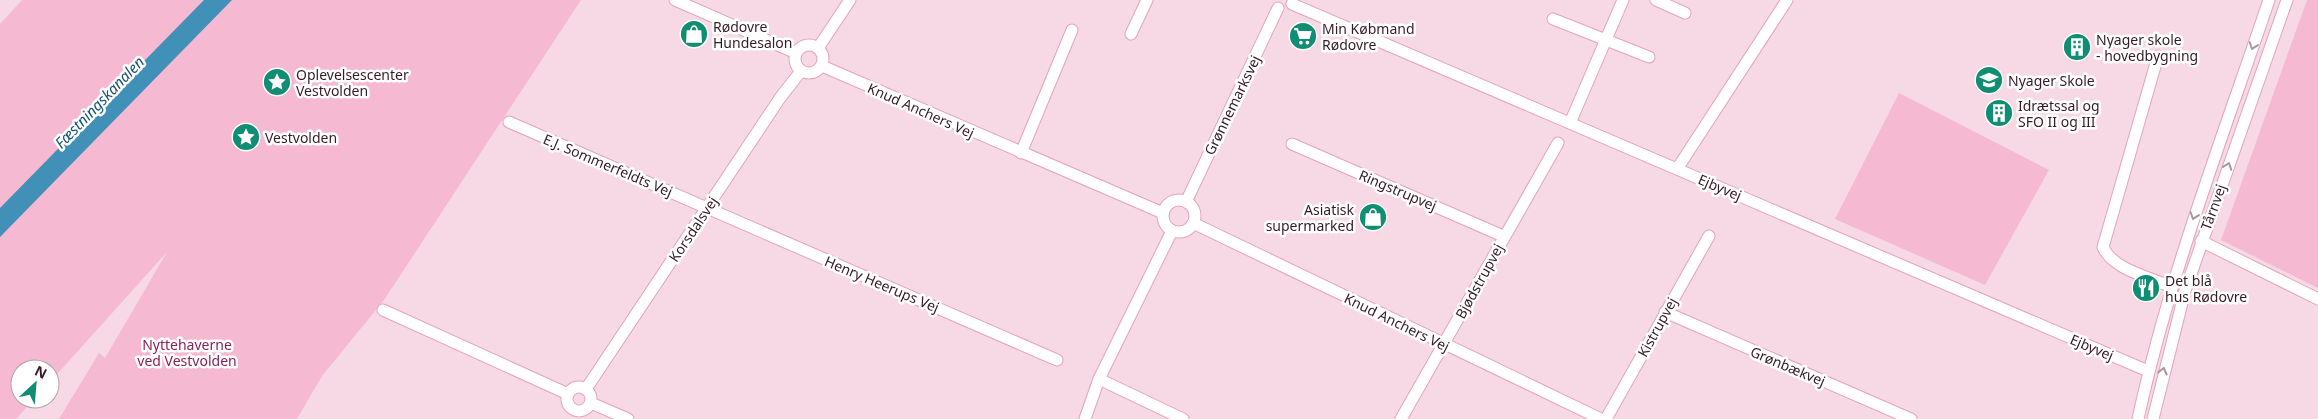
<svg xmlns="http://www.w3.org/2000/svg" width="2318" height="419" font-family="'Noto Sans',sans-serif">
	<rect width="100%" height="100%" fill="#f6d9e4"/>
	<g fill="#f5b9d2">
		<path d="M22 0H581L384 300 322 376 297 419H59L99 353 105 358 167 252 50 382V369H20V399H34L16 419H0V24Z"/>
		<path d="M2307 0H2318V288L2221 240Z"/>
		<path d="M1899 93 2049 170 1985 285 1835 219Z"/>
	</g>
	<path fill="#4090b7" d="M204 0H232L0 237V208Z"/>
	<g fill="none" stroke-linecap="round" stroke-linejoin="round">
		<defs>
			<g id="minor">
				<path d="M675 0 796 53"/>
				<path d="M1656 0 1685 13"/>
				<path d="M1292 4 2148 371"/>
				<path d="M1553 19 1649 57"/>
				<path d="M1131 34 1147 0"/>
				<circle cx="809" cy="59" r="14"/>
				<path d="M818 48 850 0"/>
				<path d="M2158 56 2103 247C2113 270 2150 277 2171 287"/>
				<path d="M822 66 1163 213"/>
				<path d="M509 122 1057 360"/>
				<path d="M1570 123 1623 0"/>
				<path d="M1292 144 1503 236"/>
				<path d="M1021 153 1072 30"/>
				<path d="M1677 169 1787 0"/>
				<circle cx="1179" cy="216" r="16"/>
				<path d="M1186 202 1278 8"/>
				<path d="M1193 223 1601 419"/>
				<path d="M2201 241 2318 299"/>
				<path d="M383 310 568 394"/>
				<path d="M1665 312 1911 419"/>
				<path d="M1099 379 1183 419"/>
				<circle cx="579" cy="399" r="12"/>
				<path d="M586 389 780 98 801 71"/>
				<path d="M591 403 628 419"/>
				<path d="M1085 419 1099 379 1172 231"/>
				<path d="M1401 419 1558 143"/>
				<path d="M1606 419 1709 236"/>
				<path d="M2138 419C2169 276 2222 139 2269 0"/>
				<path d="M2153 419 2185 291 2287 0"/>
			</g>
		</defs>
		<use href="#minor" stroke="#e6a2be" stroke-width="13"/>
		<use href="#minor" stroke="#fff" stroke-width="11"/>
	</g>
	<defs><path id="oneway-chevron" d="M-2-3.5L2.5 0L-2 3.5" fill="none" stroke-width="1.6" stroke-linecap="round" stroke-linejoin="round" transform="scale(1.25)"/></defs>
	<g stroke="#a5999e">
		<use href="#oneway-chevron" transform="translate(2253 46) rotate(109)"/>
		<use href="#oneway-chevron" transform="translate(2228 166) rotate(-70)"/>
		<use href="#oneway-chevron" transform="translate(2194 216) rotate(109)"/>
		<use href="#oneway-chevron" transform="translate(2163 371) rotate(-76)"/>
	</g>
	<defs>
		<symbol id="shop-disc" viewBox="-11 -11 22 22"><circle r="9.5" fill="#108e73" stroke="#fff"/><path d="M-5-2.5h2.3a2.7 3.5 0 0 1 5.4 0H5L5.5 6h-11ZM-1.5-2.5h3a1.5 2.3 0 0 0-3 0Z" fill="#fff"/></symbol>
		<symbol id="supermarket-disc" viewBox="-11 -11 22 22"><circle r="9.5" fill="#108e73" stroke="#fff"/><path d="M-6-5.5h2.5l.6 2H6L4.5 2H-2.5L-4.4-4H-6ZM-1.5 3.2a1.3 1.3 0 1 0 .1 0ZM3 3.2a1.3 1.3 0 1 0 .1 0Z" fill="#fff"/></symbol>
		<symbol id="building-disc" viewBox="-11 -11 22 22"><circle r="9.5" fill="#108e73" stroke="#fff"/><path d="M-4-6H4V6H1V3H-1V6H-4ZM-2.5-4.3h1.7v1.8h-1.7ZM.8-4.3h1.7v1.8H.8ZM-2.5-1h1.7V.8h-1.7ZM.8-1h1.7V.8H.8Z" fill="#fff"/></symbol>
		<symbol id="school-disc" viewBox="-11 -11 22 22"><circle r="9.5" fill="#108e73" stroke="#fff"/><path d="M0-5L7-2L0 1L-7-2ZM-4 1L0 2.5L4 1V4Q0 6-4 4Z" fill="#fff"/></symbol>
		<symbol id="sight-disc" viewBox="-11 -11 22 22"><circle r="9.5" fill="#108e73" stroke="#fff"/><path d="M0-6L1.8-2.2L6-1.7L2.9 1.2L3.7 5.4L0 3.3L-3.7 5.4L-2.9 1.2L-6-1.7L-1.8-2.2Z" fill="#fff"/></symbol>
		<symbol id="restaurant-disc" viewBox="-11 -11 22 22"><circle r="9.5" fill="#108e73" stroke="#fff"/><path d="M-5-6h1v4h1v-4h1v4h1v-4h1v5L-1.5 .5V6h-2V.5L-5-1ZM5-6V6H3V1.5H1.5Q1.5-4 5-6Z" fill="#fff"/></symbol>
	</defs>
	<g fill-rule="evenodd">
		<use href="#shop-disc" x="678" y="18" width="32" height="32"/>
		<use href="#supermarket-disc" x="1287" y="20" width="32" height="32"/>
		<use href="#building-disc" x="2061" y="31" width="32" height="32"/>
		<use href="#school-disc" x="1973" y="64" width="32" height="32"/>
		<use href="#sight-disc" x="261" y="66" width="32" height="32"/>
		<use href="#building-disc" x="1983" y="97" width="32" height="32"/>
		<use href="#sight-disc" x="230" y="121" width="32" height="32"/>
		<use href="#shop-disc" x="1357" y="201" width="32" height="32"/>
		<use href="#restaurant-disc" x="2130" y="272" width="32" height="32"/>
	</g>
	<g text-anchor="middle" dominant-baseline="central" stroke-width="5" stroke-linejoin="round" paint-order="stroke">
		<g font-size="14" fill="#361c27" stroke="#fff" text-anchor="start">
			<text x="713" y="26">Rødovre<tspan x="713" dy="16">Hundesalon</tspan></text>
			<text x="1322" y="28">Min Købmand<tspan x="1322" dy="16">Rødovre</tspan></text>
			<text x="2096" y="39">Nyager skole<tspan x="2096" dy="16">- hovedbygning</tspan></text>
			<text x="296" y="74">Oplevelsescenter<tspan x="296" dy="16">Vestvolden</tspan></text>
			<text x="2008" y="80">Nyager Skole</text>
			<text x="2018" y="105">Idrætssal og<tspan x="2018" dy="16">SFO II og III</tspan></text>
			<text x="265" y="137">Vestvolden</text>
			<text x="1354" y="209" text-anchor="end">Asiatisk<tspan x="1354" dy="16">supermarked</tspan></text>
			<text x="2165" y="280">Det blå<tspan x="2165" dy="16">hus Rødovre</tspan></text>
		</g>
		<g font-size="14" fill="#361c27" stroke="#fff">
			<text transform="translate(1232 105) rotate(-64)">Grønnemarksvej</text>
			<text transform="translate(921 110) rotate(24)">Knud Anchers Vej</text>
			<text transform="translate(608 165) rotate(23)">E.J. Sommerfeldts Vej</text>
			<text transform="translate(1720 187) rotate(23)">Ejbyvej</text>
			<text transform="translate(1398 190) rotate(23)">Ringstrupvej</text>
			<text transform="translate(2213 207) rotate(-70)">Tårnvej</text>
			<text transform="translate(693 229) rotate(-56)">Korsdalsvej</text>
			<text transform="translate(1479 281) rotate(-61)">Bjødstrupvej</text>
			<text transform="translate(882 284) rotate(23)">Henry Heerups Vej</text>
			<text transform="translate(1397 322) rotate(26)">Knud Anchers Vej</text>
			<text transform="translate(1657 327) rotate(-61)">Kistrupvej</text>
			<text transform="translate(2092 347) rotate(23)">Ejbyvej</text>
			<text transform="translate(1788 366) rotate(23)">Grønbækvej</text>
		</g>
		<g font-size="14" fill="#8c1f5a" stroke="#fff">
			<text x="187" y="344">Nyttehaverne<tspan x="187" dy="16">ved Vestvolden</tspan></text>
		</g>
		<g font-size="15" font-style="italic" fill="#175571" stroke="#fff">
			<text transform="translate(99 102) rotate(-46)">Fæstningskanalen</text>
		</g>
	</g>
	<g transform="translate(35 384) rotate(26)"><circle r="24" fill="#ffffff" stroke="#afa4a9"/>
	<path d="M0-4L9 19L0 12L-9 19Z" fill="#108e73"/>
	<text y="-8" font-size="14" font-weight="bold" text-anchor="middle" fill="#361c27">N</text>
	</g>
</svg>
